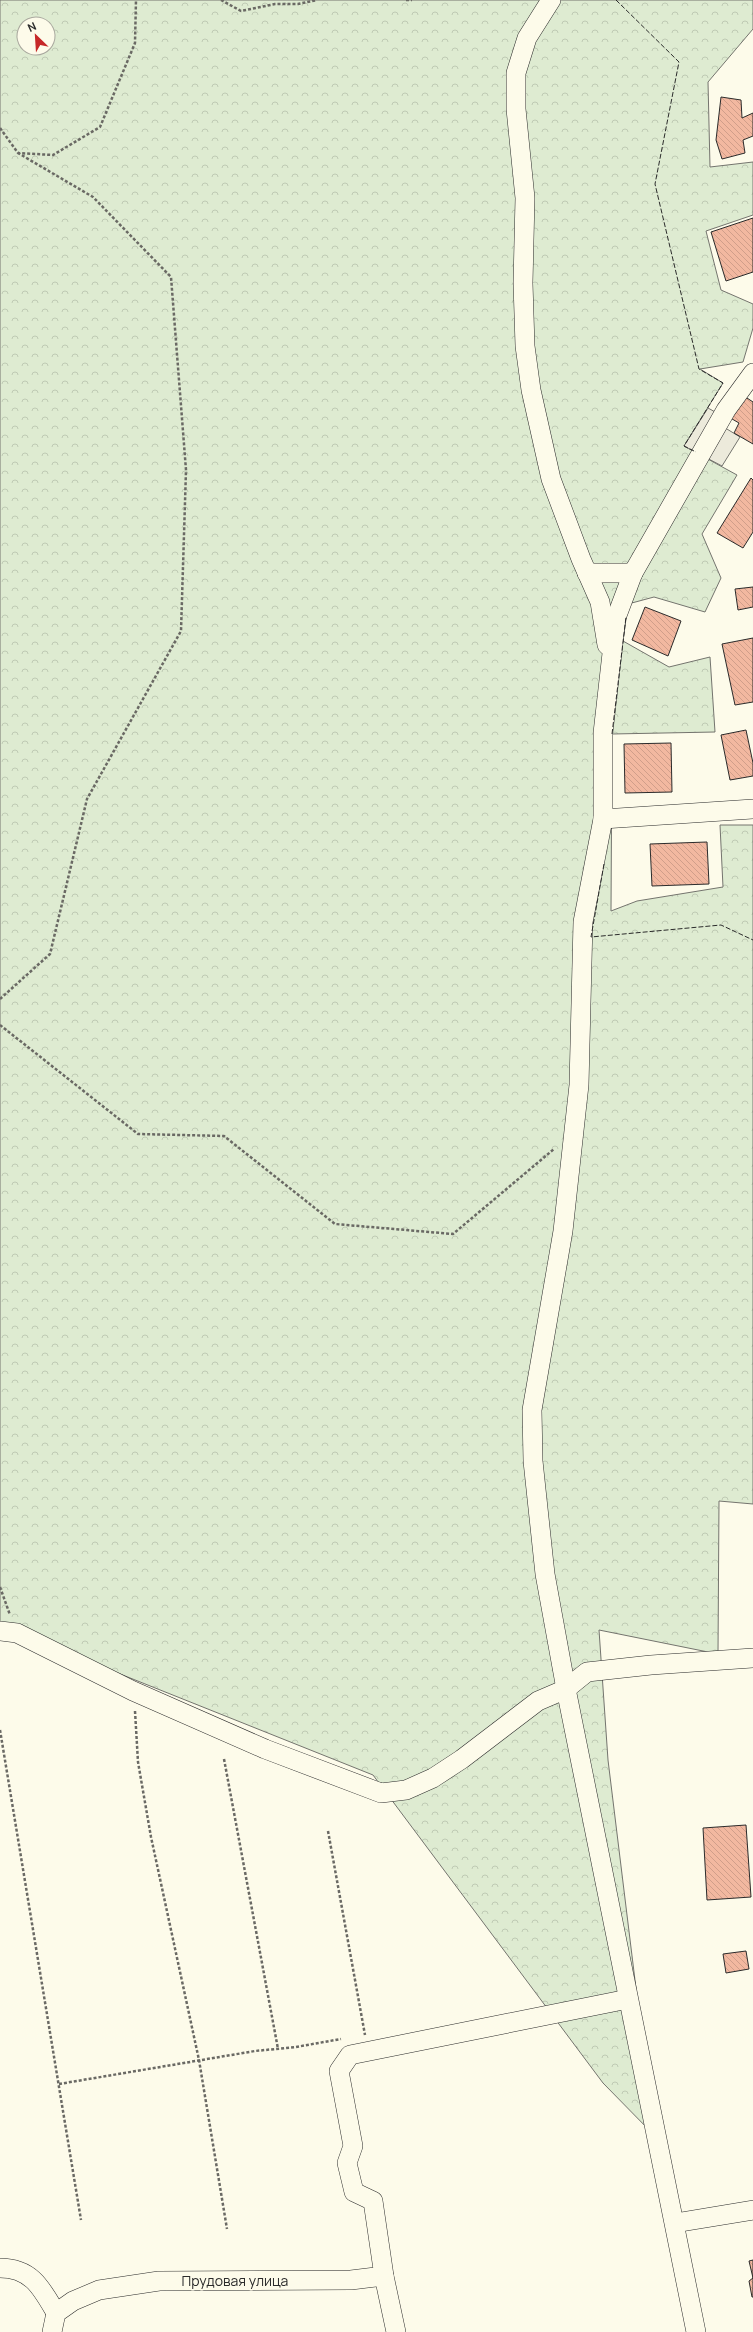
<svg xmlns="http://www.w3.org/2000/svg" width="753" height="2332" font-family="Manrope,sans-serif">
	<defs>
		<pattern id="forest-crowns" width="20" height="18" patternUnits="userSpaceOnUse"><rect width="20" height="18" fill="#deebd1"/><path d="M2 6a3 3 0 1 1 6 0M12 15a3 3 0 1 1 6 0" fill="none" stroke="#bfcab4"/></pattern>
		<pattern id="building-back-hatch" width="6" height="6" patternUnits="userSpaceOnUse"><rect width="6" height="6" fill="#f2b8a0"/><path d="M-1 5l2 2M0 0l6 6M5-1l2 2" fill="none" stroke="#d09e8a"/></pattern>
	</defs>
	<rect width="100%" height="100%" fill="#fdfbea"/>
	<path fill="url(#forest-crowns)" stroke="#74746e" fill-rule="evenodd" d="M0 0H753V29L708 82 710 167 753 162V215L706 231 721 290 753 304V328L743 362 700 369 723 383 684 446 737 475 702 534 721 578 705 612 654 597 628 604 623 641 669 667 710 657 715 732 612 734 611 911 637 901 723 887 720 825H753V1504L719 1501 718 1654 599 1630 608 1760 654 2135 603 2083 373 1775 0 1626ZM24 24H48V48H24Z"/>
	<path fill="#eceadb" stroke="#74746e" d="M708 408 726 418 722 426 740 437 722 466 684 446Z"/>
	<g fill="url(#building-back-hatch)" stroke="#2b2b2b">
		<path d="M721 97 741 100 742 118 753 113V136L743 140 745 153 722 159 716 140Z"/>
		<path d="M753 218V272L726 281 711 232Z"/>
		<path d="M741 394 753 402V444L734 433 739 423 727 416Z"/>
		<path d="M751 478 753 480V532L743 548 717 533Z"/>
		<path d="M753 587V607L738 610 735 589Z"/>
		<path d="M645 607 681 621 668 656 632 640Z"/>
		<path d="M753 638V702L735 705 722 644Z"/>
		<path d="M746 730 753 763V776L730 780 721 735Z"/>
		<path d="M671 743 672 792 625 793 624 744Z"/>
		<path d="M707 842 709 884 652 886 650 844Z"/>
		<path d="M746 1825 751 1897 707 1900 703 1828Z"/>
		<path d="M746 1951 749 1969 726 1973 723 1954Z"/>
		<path d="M753 2260V2297H752L749 2281 753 2278 749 2261Z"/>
	</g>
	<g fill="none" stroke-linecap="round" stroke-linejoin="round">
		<defs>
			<g id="minor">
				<path d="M551 0 527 38 516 73V109L525 198 523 283 525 346 531 390 551 479 581 559 600 602 607 645"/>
				<path d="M587 573H633"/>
				<path d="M603 819 753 809"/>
				<path d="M0 1631 17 1633 133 1691 265 1749 381 1793 406 1790 433 1778 462 1759 538 1701 566 1689 587 1672 651 1665 753 1658"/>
				<path d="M675 2223 753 2210"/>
				<path d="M0 2268C32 2268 42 2289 56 2313"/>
				<path d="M52 2332 56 2313 73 2301 99 2290 159 2281 351 2280 384 2276"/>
				<path d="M396 2332 384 2276 373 2201 354 2192 347 2163 353 2146 339 2071 350 2055 628 1999"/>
				<path d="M696 2332 566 1689 545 1574 533 1461 532 1410 563 1231 579 1085 583 922 603 819V733L616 618 633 573 726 410 753 373"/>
			</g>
		</defs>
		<use href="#minor" stroke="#2b2b2b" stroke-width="20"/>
		<g stroke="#6a6964" stroke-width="2.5" stroke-dasharray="3 2" stroke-linecap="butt">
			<path d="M221 0 241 11 275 4H298L317 0"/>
			<path d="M406 0H412"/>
			<path d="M0 128 18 153 53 155 100 127 135 43 136 0"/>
			<path d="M0 999 50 954 87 799 181 631 186 470 171 277 93 197 18 153"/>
			<path d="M0 1025 138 1134 224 1136 335 1224 453 1234 554 1149"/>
			<path d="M0 1587 10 1615"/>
			<path d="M135 1711 138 1762 151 1837 199 2060 227 2229"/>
			<path d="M0 1730 81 2220"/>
			<path d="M224 1759 278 2049"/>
			<path d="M328 1831 365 2035"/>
			<path d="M59 2084 255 2051 296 2047 341 2039"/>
		</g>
		<use href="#minor" stroke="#fdfbea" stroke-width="19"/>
		<g stroke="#2b2b2b" stroke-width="1" stroke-dasharray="5 2" stroke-linecap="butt">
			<path d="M616 0 679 62 655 184 699 369 723 383 684 446 696 452"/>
			<path d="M612 734 626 617"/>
			<path d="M604 864 591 937 721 925 753 940"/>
		</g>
	</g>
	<g text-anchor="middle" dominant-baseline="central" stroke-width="3" stroke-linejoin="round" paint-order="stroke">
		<g font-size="14" fill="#2b2b2b" stroke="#fdfbea">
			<text x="235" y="2280">Прудовая улица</text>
		</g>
	</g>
	<g transform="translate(36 36) rotate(335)"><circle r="19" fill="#fdfbea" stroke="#a9a89e"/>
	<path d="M0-3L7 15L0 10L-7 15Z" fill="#c62828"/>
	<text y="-6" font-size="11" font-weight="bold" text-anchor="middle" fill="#2b2b2b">N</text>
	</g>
</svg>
